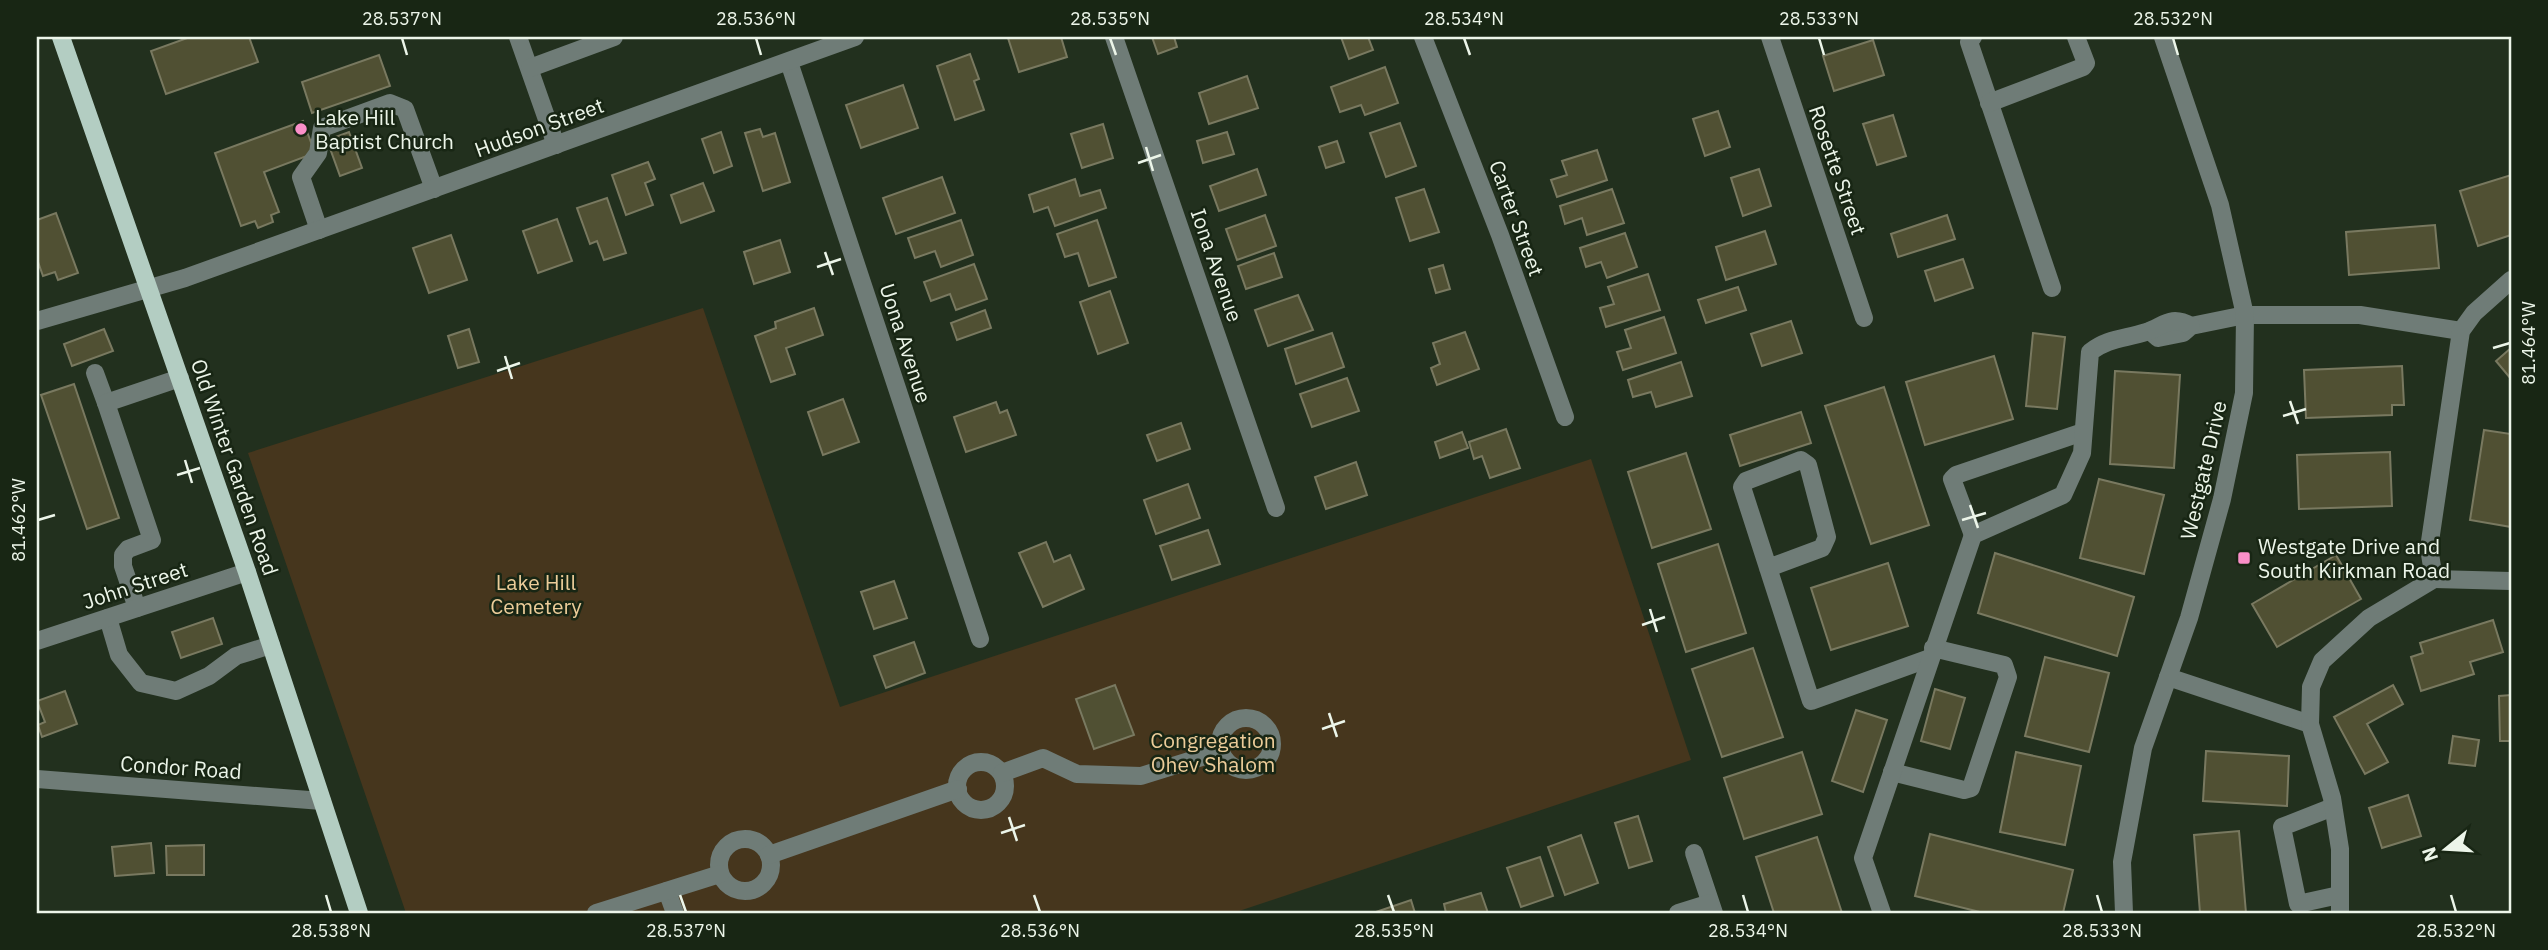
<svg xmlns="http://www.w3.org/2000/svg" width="2548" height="950" font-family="'IBM Plex Sans',sans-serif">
	<rect width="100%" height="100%" fill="#22301e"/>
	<path fill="#46361d" d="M703 308 840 707 1591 459 1691 760 1233 913H406L248 453Z"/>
	<g fill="#505033" stroke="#797960" stroke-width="2">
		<path d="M190 37H249L258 62 166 94 151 51Z"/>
		<path d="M1061 37 1067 57 1019 72 1008 38Z"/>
		<path d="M1152 37H1174L1177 47 1158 54Z"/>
		<path d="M1341 37H1368L1373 50 1349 59Z"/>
		<path d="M1873 40 1884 75 1834 91 1823 56Z"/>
		<path d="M970 54 979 79 974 81 984 110 955 120 937 66Z"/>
		<path d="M379 55 390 86 312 113 302 82Z"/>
		<path d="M1385 67 1398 103 1365 115 1361 105 1340 112 1331 87Z"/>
		<path d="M1247 76 1258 108 1209 124 1199 93Z"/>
		<path d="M903 85 918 128 861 148 846 105Z"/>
		<path d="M1718 111 1730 147 1705 156 1693 119Z"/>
		<path d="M1893 115 1906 156 1877 165 1863 124Z"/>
		<path d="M303 121 315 153 264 172 279 212 271 215 273 222 258 228 255 221 241 226 215 153Z"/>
		<path d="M1400 123 1416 166 1386 177 1370 133Z"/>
		<path d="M1103 124 1113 158 1082 168 1071 134Z"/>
		<path d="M760 129 763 137 775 133 790 182 763 191 745 133Z"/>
		<path d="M349 132 362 168 340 176 327 140Z"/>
		<path d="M721 132 732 166 714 173 702 139Z"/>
		<path d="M1227 132 1234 154 1203 163 1197 141Z"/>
		<path d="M1337 141 1344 162 1326 168 1319 147Z"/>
		<path d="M1597 150 1607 180 1557 197 1551 180 1567 175 1562 161Z"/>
		<path d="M648 162 655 179 645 183 653 205 626 215 612 175Z"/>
		<path d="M1257 169 1266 195 1219 211 1210 186Z"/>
		<path d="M1759 169 1771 206 1743 216 1731 178Z"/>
		<path d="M2511 175V235L2478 246 2460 191Z"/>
		<path d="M942 177 955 213 896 234 883 198Z"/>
		<path d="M1075 179 1080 196 1100 190 1106 208 1055 226 1048 207 1034 212 1029 195Z"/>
		<path d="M703 183 714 211 681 223 671 195Z"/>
		<path d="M1424 189 1439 232 1410 241 1396 198Z"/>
		<path d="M1612 189 1624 223 1587 235 1582 218 1565 224 1560 206Z"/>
		<path d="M607 198 626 253 604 260 597 241 590 244 577 208Z"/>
		<path d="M56 213 78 273 58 280 55 272 43 276 37 259V220Z"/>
		<path d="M1265 215 1276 246 1237 260 1226 229Z"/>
		<path d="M1947 215 1955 239 1898 257 1891 234Z"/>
		<path d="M557 219 572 261 538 273 523 231Z"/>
		<path d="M961 220 973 255 941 267 935 251 915 258 908 238Z"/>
		<path d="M1097 220 1116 277 1089 286 1078 253 1065 257 1057 234Z"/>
		<path d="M2435 225 2439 268 2349 275 2346 232Z"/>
		<path d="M1765 231 1776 264 1726 280 1716 247Z"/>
		<path d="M1625 233 1637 267 1607 278 1601 262 1586 267 1580 248Z"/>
		<path d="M451 235 467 280 429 293 413 248Z"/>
		<path d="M780 240 790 272 754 284 744 252Z"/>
		<path d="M1274 253 1282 277 1246 289 1238 266Z"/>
		<path d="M1963 259 1973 288 1935 301 1925 271Z"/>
		<path d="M974 264 987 299 956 310 950 294 931 301 924 282Z"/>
		<path d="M1443 265 1450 289 1436 293 1429 269Z"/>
		<path d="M1648 274 1660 310 1606 327 1600 308 1614 304 1608 287Z"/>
		<path d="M1738 287 1746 310 1706 323 1698 300Z"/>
		<path d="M1110 291 1128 343 1098 354 1080 302Z"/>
		<path d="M1298 295 1313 330 1268 346 1255 310Z"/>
		<path d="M814 308 823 335 786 348 795 374 771 382 755 336 776 328 775 322Z"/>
		<path d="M985 310 991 328 957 340 951 323Z"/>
		<path d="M1664 317 1676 353 1623 370 1617 352 1631 348 1625 330Z"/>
		<path d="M1791 321 1802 353 1762 366 1751 334Z"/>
		<path d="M104 329 113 351 72 366 64 344Z"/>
		<path d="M469 329 479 362 458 368 448 336Z"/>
		<path d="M1465 332 1479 369 1437 385 1431 368 1440 364 1433 343Z"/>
		<path d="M1332 333 1344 367 1296 384 1285 349Z"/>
		<path d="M2033 333 2065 337 2057 409 2026 406Z"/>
		<path d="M2511 348V379L2496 361Z"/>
		<path d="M1994 356 2013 419 1925 445 1906 382Z"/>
		<path d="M1681 362 1692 396 1656 407 1651 392 1633 397 1628 380Z"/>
		<path d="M2402 366 2404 405H2392V415L2306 418 2304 370Z"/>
		<path d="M2115 371 2180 375 2174 468 2110 464Z"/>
		<path d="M1347 378 1359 411 1312 427 1300 394Z"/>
		<path d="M74 384 119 518 87 529 41 395Z"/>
		<path d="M1884 387 1929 525 1871 544 1825 406Z"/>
		<path d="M843 399 859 442 823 455 808 412Z"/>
		<path d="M996 402 1000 413 1007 410 1016 435 966 452 954 417Z"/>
		<path d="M1801 412 1811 443 1740 466 1730 435Z"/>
		<path d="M1181 423 1190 449 1157 461 1147 435Z"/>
		<path d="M1506 429 1520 468 1490 478 1482 456 1474 459 1469 442Z"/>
		<path d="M2484 430 2511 434V527L2470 520Z"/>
		<path d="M1462 432 1468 448 1440 458 1435 442Z"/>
		<path d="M2390 452 2392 506 2299 509 2297 455Z"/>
		<path d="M1686 453 1711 529 1652 548 1628 472Z"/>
		<path d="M1356 462 1367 495 1326 509 1315 477Z"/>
		<path d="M2099 479 2164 495 2144 574 2080 558Z"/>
		<path d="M1188 484 1200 518 1156 534 1144 500Z"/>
		<path d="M1208 530 1220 564 1172 580 1160 546Z"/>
		<path d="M1046 542 1054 562 1070 555 1084 589 1043 607 1019 553Z"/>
		<path d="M1718 544 1746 633 1686 652 1658 564Z"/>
		<path d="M1995 553 2134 597 2117 656 1978 613Z"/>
		<path d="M2336 555 2361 599 2277 647 2252 604Z"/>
		<path d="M1888 563 1908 626 1831 650 1811 588Z"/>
		<path d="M894 581 907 618 874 629 861 592Z"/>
		<path d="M213 618 222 644 181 658 172 632Z"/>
		<path d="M2493 620 2503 652 2470 662 2474 674 2421 691 2411 657 2423 653 2420 643Z"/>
		<path d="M914 642 925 673 886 688 874 656Z"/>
		<path d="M1753 648 1783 737 1722 757 1692 669Z"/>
		<path d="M2045 657 2109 673 2089 752 2025 736Z"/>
		<path d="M1115 685 1134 735 1094 749 1076 699Z"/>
		<path d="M2393 685 2403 704 2367 724 2388 762 2365 774 2334 717Z"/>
		<path d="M1935 689 1965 698 1950 749 1921 741Z"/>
		<path d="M65 691 77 724 42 737 38 725 45 722 37 701Z"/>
		<path d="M2511 695V741H2500L2499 696Z"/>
		<path d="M1856 710 1887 720 1863 792 1832 781Z"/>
		<path d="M2453 736 2479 740 2475 766 2449 763Z"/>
		<path d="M2206 751 2289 756 2287 806 2203 801Z"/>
		<path d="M1802 752 1822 814 1744 839 1724 778Z"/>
		<path d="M2016 752 2081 766 2065 845 2000 832Z"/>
		<path d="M2408 795 2421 836 2382 848 2369 808Z"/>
		<path d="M1638 816 1652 861 1629 868 1615 823Z"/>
		<path d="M2239 831 2246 913H2200L2194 835Z"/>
		<path d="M1930 834 2073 870 2063 913H1984L1915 896Z"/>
		<path d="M1581 835 1598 883 1565 895 1548 847Z"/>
		<path d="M1817 837 1842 913H1774L1756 857Z"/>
		<path d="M151 843 154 873 115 876 112 847Z"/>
		<path d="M204 845V875H167L166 846Z"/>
		<path d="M1540 857 1553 896 1521 907 1507 868Z"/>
		<path d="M1481 893 1488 913H1446L1444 904Z"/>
		<path d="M1411 900 1415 913H1373Z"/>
	</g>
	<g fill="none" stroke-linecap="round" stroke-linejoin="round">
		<g stroke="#6f7c77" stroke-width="18">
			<path d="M518 37 556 145"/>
			<path d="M1114 37 1276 508"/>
			<path d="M1423 37 1500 235 1565 417"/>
			<path d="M1770 37 1864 318"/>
			<path d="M1973 37 1969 42 2052 288"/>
			<path d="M789 62 980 639"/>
			<path d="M530 68 614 37"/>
			<path d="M1989 103 2083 67 2086 63 2076 37"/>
			<path d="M319 230 301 177 318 153 322 128 390 103 405 109 434 189"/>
			<path d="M37 321 185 278 855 37"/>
			<path d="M2150 331 2158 338 2183 333 2191 326 2245 315H2360L2461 331"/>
			<path d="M95 373 106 403"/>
			<path d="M1973 535 1952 479 1956 475 2083 432"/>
			<path d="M1768 568 1822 548 1827 537 1808 465 1801 460 1746 481 1742 487 1811 701 1930 658"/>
			<path d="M2434 579 2511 581"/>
			<path d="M137 608 123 566V555L128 549 152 540 106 403 180 378"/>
			<path d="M108 618 119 655 141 683 176 691 209 676 236 656 271 645"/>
			<path d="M37 641 247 572"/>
			<path d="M2168 677 2310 724"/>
			<circle cx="1246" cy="744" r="26"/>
			<circle cx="981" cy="786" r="24"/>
			<path d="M1892 772 1964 790 1971 788 2008 677 2004 665 1933 648"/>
			<path d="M1002 773 1043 758 1077 774 1141 776 1221 751"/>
			<path d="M37 779 322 801"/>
			<path d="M2333 807 2282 827 2298 904 2339 895"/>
			<circle cx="745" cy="865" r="26"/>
			<path d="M1694 853 1714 913"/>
			<path d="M769 855 958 789"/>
			<path d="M667 891 675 913"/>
			<path d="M596 913 720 874"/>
			<path d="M1678 913 1710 903"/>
			<path d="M1882 913 1863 858 1973 535 2063 495 2082 453 2090 352C2108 338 2124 339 2146 332 2163 327 2170 314 2191 326"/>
			<path d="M2124 913 2122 862 2143 748 2189 618 2222 499 2244 393 2245 315 2220 205 2163 37"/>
			<path d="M2340 913V849L2332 798 2310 724 2311 687 2322 661 2369 618 2434 579 2429 548 2461 331 2474 313 2511 280"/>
		</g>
		<path stroke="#b3cdc2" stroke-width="18" d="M61 37 247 572 359 913"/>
	</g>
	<path fill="none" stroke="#ecf5e9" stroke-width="2.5" d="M402 38 407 55M756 38 761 55M1110 38 1116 55M1464 38 1470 55M1819 38 1824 55M2173 38 2178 55M1146 147 1153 171M1138 163 1161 155M825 252 833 275M817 267 841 259M2493 348 2510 343M505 356 512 379M497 371 520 363M2290 401 2298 424M2283 416 2306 409M185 460 192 483M177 475 200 468M1970 505 1978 528M38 520 55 515M1962 520 1986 513M1650 609 1657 632M1642 625 1665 617M1329 713 1337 737M1322 729 1345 721M1009 817 1017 841M1001 833 1025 825M326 895 331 912M680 895 686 912M1034 895 1040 912M1388 895 1394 912M1743 895 1748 912M2097 895 2102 912M2451 895 2456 912"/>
	<g fill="#fa8fc8" stroke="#182614" stroke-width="2.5">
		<circle cx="301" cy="129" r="7"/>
		<rect x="2237" y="551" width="14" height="14" rx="3.5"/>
	</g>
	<g text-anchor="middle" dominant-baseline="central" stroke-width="5" stroke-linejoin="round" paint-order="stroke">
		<g font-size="21" fill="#ecf5e9" stroke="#182614" text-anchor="start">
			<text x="315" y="117">Lake Hill<tspan x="315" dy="24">Baptist Church</tspan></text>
			<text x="2258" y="546">Westgate Drive and<tspan x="2258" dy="24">South Kirkman Road</tspan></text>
		</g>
		<g font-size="21" fill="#ecf5e9" stroke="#182614">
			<text transform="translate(539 127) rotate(-20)">Hudson Street</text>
			<text transform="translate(1838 170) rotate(71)">Rosette Street</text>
			<text transform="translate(1517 218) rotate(70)">Carter Street</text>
			<text transform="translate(1217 265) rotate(71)">Iona Avenue</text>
			<text transform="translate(906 343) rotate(72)">Uona Avenue</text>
			<text transform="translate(235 467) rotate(71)">Old Winter Garden Road</text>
			<text transform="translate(2203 470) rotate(-77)">Westgate Drive</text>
			<text transform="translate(135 585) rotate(-18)">John Street</text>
			<text transform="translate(181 767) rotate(4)">Condor Road</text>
		</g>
		<g font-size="21" fill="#eccc99" stroke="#182614">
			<text x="536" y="582">Lake Hill<tspan x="536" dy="24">Cemetery</tspan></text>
			<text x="1213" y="740">Congregation<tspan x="1213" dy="24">Ohev Shalom</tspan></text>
		</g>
	</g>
	<rect width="2548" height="950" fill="none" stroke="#182614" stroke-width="77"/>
	<g transform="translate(2446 849) rotate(252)" stroke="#182614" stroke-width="5" paint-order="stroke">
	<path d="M0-5L12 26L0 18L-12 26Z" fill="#ecf5e9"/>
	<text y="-10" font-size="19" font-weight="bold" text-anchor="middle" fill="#ecf5e9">N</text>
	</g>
	<rect x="38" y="38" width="2472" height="874" fill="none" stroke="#ecf5e9" stroke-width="2.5"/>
	<g font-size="18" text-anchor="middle" fill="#ecf5e9">
		<text x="402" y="25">28.537°N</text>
		<text x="756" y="25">28.536°N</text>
		<text x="1110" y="25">28.535°N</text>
		<text x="1464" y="25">28.534°N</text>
		<text x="1819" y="25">28.533°N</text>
		<text x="2173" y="25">28.532°N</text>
		<text transform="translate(2529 343) rotate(-90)" y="6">81.464°W</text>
		<text transform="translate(19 520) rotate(-90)" y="6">81.462°W</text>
		<text x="331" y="937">28.538°N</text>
		<text x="686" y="937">28.537°N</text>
		<text x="1040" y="937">28.536°N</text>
		<text x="1394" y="937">28.535°N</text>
		<text x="1748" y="937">28.534°N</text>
		<text x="2102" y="937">28.533°N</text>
		<text x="2456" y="937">28.532°N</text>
	</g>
</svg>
